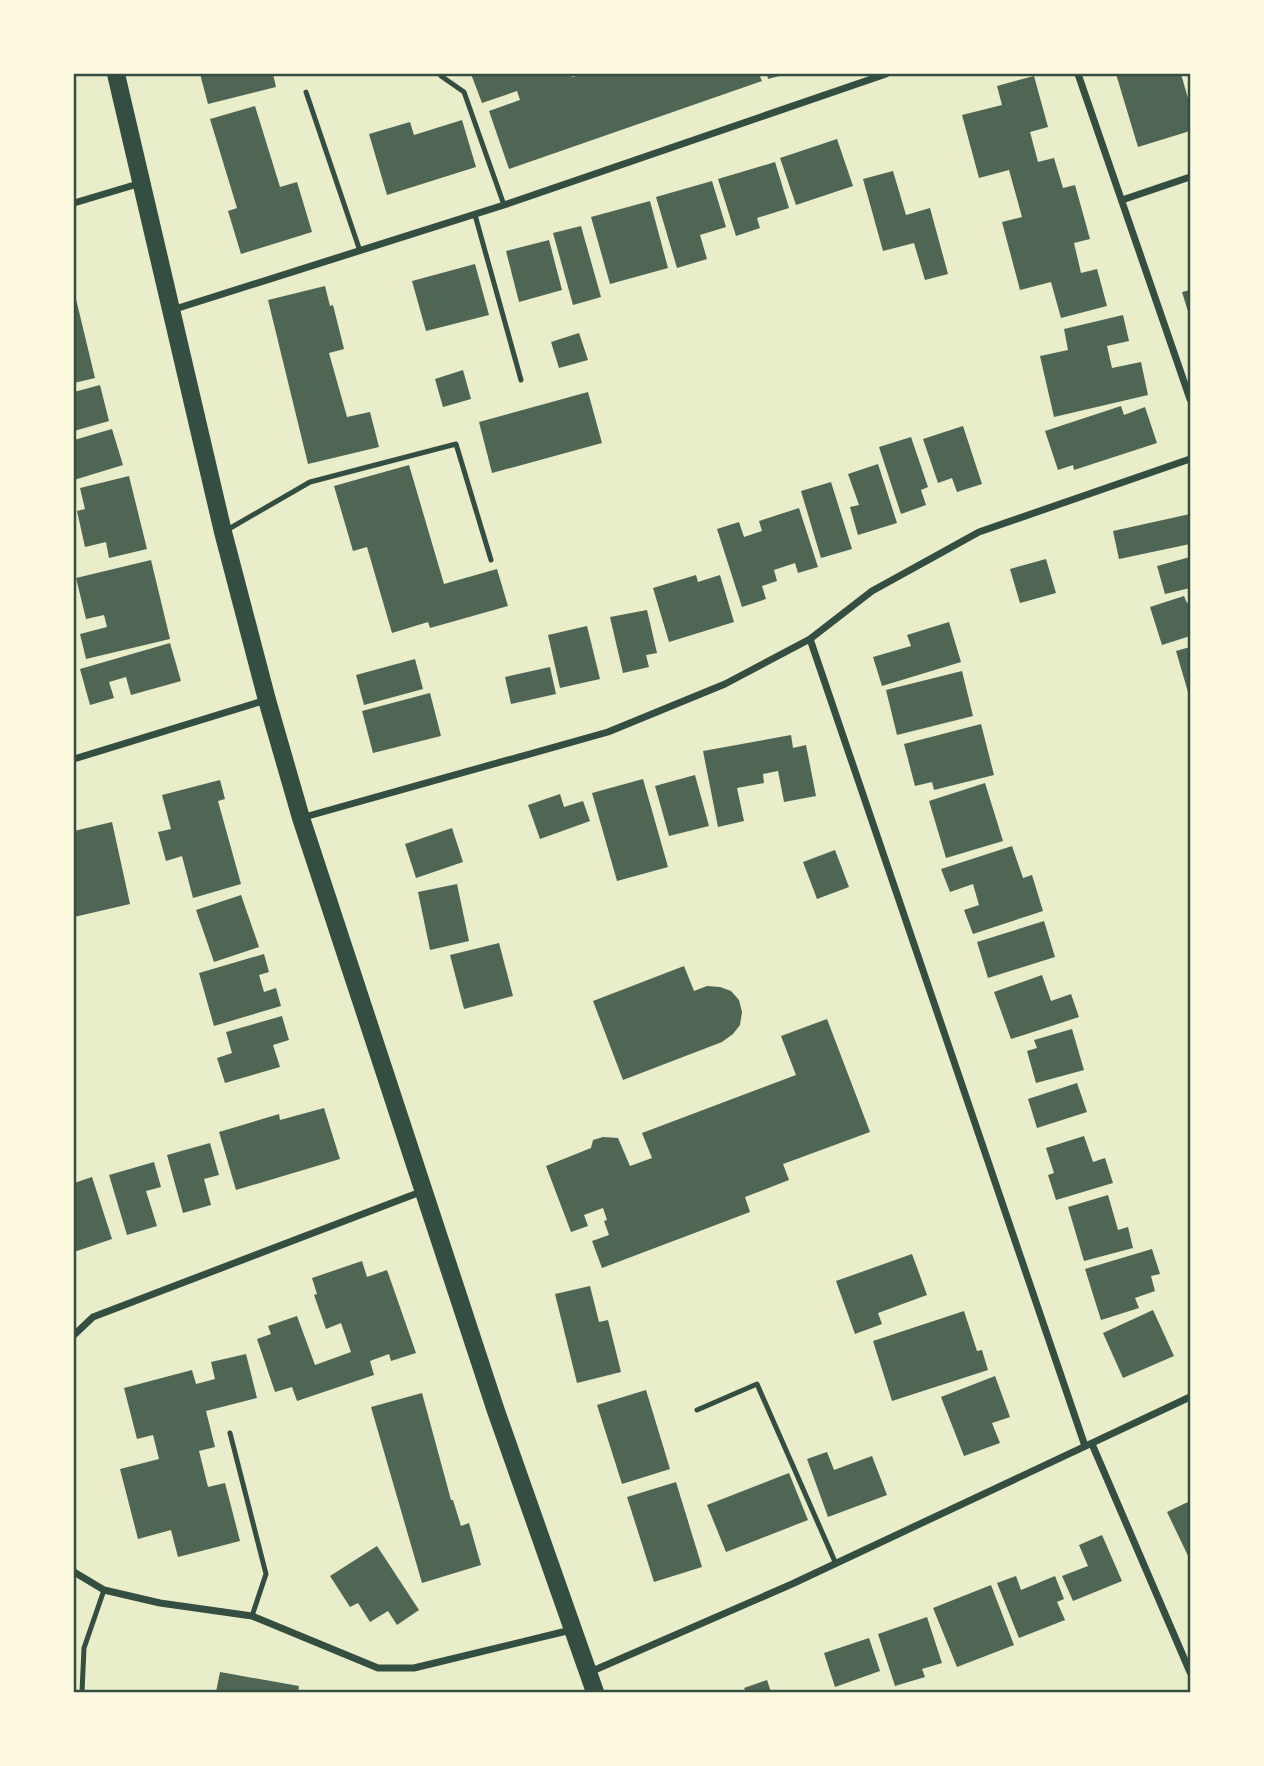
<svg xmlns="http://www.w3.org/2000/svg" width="1264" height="1766" font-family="'Fira Sans',sans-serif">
	<rect width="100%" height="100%" fill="#e9edc9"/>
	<g fill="#4f6655">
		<path d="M200 74H273L276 87 208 104Z"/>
		<path d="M471 74H571L572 77 584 74H759L762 81 509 169 489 111 520 100 517 91 482 103Z"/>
		<path d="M767 74H787L768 79Z"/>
		<path d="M1116 74H1181L1190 105V131L1138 147Z"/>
		<path d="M1034 76 1048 127 1030 132 1038 162 1054 158 1063 188 1075 185 1090 239 1074 243 1081 273 1097 269 1107 306 1061 318 1051 282 1020 290 1002 222 1022 217 1009 170 979 178 962 115 1002 105 997 86Z"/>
		<path d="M255 106 280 187 297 182 312 232 241 254 228 211 237 208 210 119Z"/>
		<path d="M462 120 476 167 387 195 369 134 410 122 414 135Z"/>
		<path d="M837 139 853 186 796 205 780 158Z"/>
		<path d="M775 162 789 208 757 218 760 228 736 236 718 179Z"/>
		<path d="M893 171 906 215 930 208 948 274 925 280 914 243 883 251 863 179Z"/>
		<path d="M712 181 726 227 700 235 707 259 677 268 656 197Z"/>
		<path d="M650 201 668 268 610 284 591 217Z"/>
		<path d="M581 226 601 297 573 305 553 233Z"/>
		<path d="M549 240 562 290 519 302 506 251Z"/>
		<path d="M475 264 489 315 426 331 412 281Z"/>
		<path d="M325 286 330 306 333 305 344 349 329 353 347 417 370 412 379 447 308 464 268 300Z"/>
		<path d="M1190 290V318L1182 292Z"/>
		<path d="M74 299H76L95 378 74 383Z"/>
		<path d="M1123 315 1129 341 1107 346 1112 368 1141 362 1148 395 1054 417 1040 356 1068 350 1064 329Z"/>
		<path d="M579 333 588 360 559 368 551 342Z"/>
		<path d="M463 370 471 399 443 407 435 379Z"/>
		<path d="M100 385 109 421 74 431V392Z"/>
		<path d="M588 392 602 443 492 473 479 422Z"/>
		<path d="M1121 406 1124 415 1145 407 1157 443 1074 470 1073 465 1058 470 1045 431Z"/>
		<path d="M963 426 982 484 957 492 952 478 938 483 923 439Z"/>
		<path d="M112 429 123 465 74 480V440Z"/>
		<path d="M911 437 928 487 921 490 926 505 901 514 879 447Z"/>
		<path d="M878 464 897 523 858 535 850 507 859 505 848 474Z"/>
		<path d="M409 465 444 584 497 569 508 606 430 628 428 622 392 633 367 547 353 551 334 486Z"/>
		<path d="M129 476 147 549 109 558 106 542 85 547 77 511 85 509 80 488Z"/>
		<path d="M831 482 852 549 821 558 801 491Z"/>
		<path d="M799 508 818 567 798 573 795 563 774 570 777 581 762 586 766 599 742 607 717 529 739 522 744 537 762 531 759 521Z"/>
		<path d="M1190 514V544L1119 559 1113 531Z"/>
		<path d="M1190 557V588L1165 594 1157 566Z"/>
		<path d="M1046 559 1056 593 1020 603 1010 569Z"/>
		<path d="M151 560 170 639 86 659 80 634 107 627 104 615 86 619 76 578Z"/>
		<path d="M696 575 698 582 720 575 734 622 669 642 653 588Z"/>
		<path d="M1184 596 1187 603 1190 602V636L1162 645 1150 607Z"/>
		<path d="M647 610 657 653 646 655 649 667 623 673 610 617Z"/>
		<path d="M949 622 961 662 882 686 873 657 911 646 907 635Z"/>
		<path d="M587 626 600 679 560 688 548 635Z"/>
		<path d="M170 643 181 681 131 695 126 677 109 682 114 698 90 705 80 669Z"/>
		<path d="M1190 647V699L1176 651Z"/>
		<path d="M415 659 423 689 364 705 356 675Z"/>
		<path d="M550 667 556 694 511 704 505 677Z"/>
		<path d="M962 671 973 716 897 735 886 690Z"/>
		<path d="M430 693 441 736 373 753 362 711Z"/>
		<path d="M981 724 994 775 934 790 932 782 915 786 904 744Z"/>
		<path d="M791 735 793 748 806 745 816 796 784 802 778 771 763 774 764 783 737 788 744 821 718 827 703 751Z"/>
		<path d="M695 775 709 826 669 836 655 786Z"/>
		<path d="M643 779 668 867 617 881 592 793Z"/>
		<path d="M220 780 225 799 218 801 241 884 193 898 182 856 166 861 158 832 171 829 162 795Z"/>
		<path d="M985 783 1003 841 946 858 929 801Z"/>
		<path d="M560 794 564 807 583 801 590 821 540 839 528 805Z"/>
		<path d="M112 822 130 904 74 917V831Z"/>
		<path d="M452 828 463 862 416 878 405 844Z"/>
		<path d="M1012 846 1023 878 1032 875 1043 911 973 934 964 910 979 905 973 884 950 892 941 869Z"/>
		<path d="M835 850 849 887 817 899 803 862Z"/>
		<path d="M457 884 469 941 430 950 418 892Z"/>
		<path d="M241 895 259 947 214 962 196 910Z"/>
		<path d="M1044 921 1055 957 988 978 977 942Z"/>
		<path d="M499 943 513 996 464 1009 450 955Z"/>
		<path d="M264 954 269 972 259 975 264 992 276 988 281 1006 214 1026 199 973Z"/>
		<path d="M684 966 694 991 707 986 720 987 731 991 739 1000 742 1012 740 1025 733 1034 722 1042 623 1080 593 1001Z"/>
		<path d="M1042 975 1051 1001 1071 994 1079 1017 1011 1039 994 992Z"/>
		<path d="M282 1016 289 1040 273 1045 280 1067 225 1083 217 1058 232 1053 226 1032Z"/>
		<path d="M827 1019 870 1132 783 1164 789 1180 745 1197 750 1212 602 1268 592 1241 609 1235 604 1221 607 1220 603 1208 584 1215 588 1226 571 1232 546 1166 591 1148 593 1140 603 1137 618 1138 630 1166 652 1158 642 1133 796 1075 781 1036Z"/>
		<path d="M1072 1029 1084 1070 1036 1083 1027 1051 1037 1048 1034 1040Z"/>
		<path d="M1077 1083 1087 1112 1037 1128 1028 1099Z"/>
		<path d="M324 1108 340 1159 236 1190 219 1132 279 1114 280 1120Z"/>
		<path d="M1084 1136 1093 1162 1105 1158 1113 1183 1056 1200 1048 1175 1054 1173 1046 1148Z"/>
		<path d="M210 1143 219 1175 204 1179 211 1205 183 1213 167 1155Z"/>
		<path d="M154 1162 161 1187 146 1191 157 1226 127 1235 109 1175Z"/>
		<path d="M92 1177 112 1239 74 1252V1183Z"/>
		<path d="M1108 1195 1118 1230 1128 1227 1133 1248 1084 1261 1068 1207Z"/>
		<path d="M1152 1249 1160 1274 1151 1276 1155 1291 1135 1298 1139 1308 1101 1320 1085 1269Z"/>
		<path d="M912 1254 927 1295 878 1313 882 1324 855 1334 836 1281Z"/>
		<path d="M362 1261 367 1277 387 1270 416 1353 391 1361 389 1354 370 1361 374 1375 297 1401 292 1387 275 1392 257 1339 271 1334 268 1326 297 1316 315 1365 351 1352 341 1323 326 1329 314 1295 317 1294 312 1278Z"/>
		<path d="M590 1286 599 1322 608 1320 621 1372 577 1383 555 1294Z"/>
		<path d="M1153 1310 1174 1356 1123 1378 1103 1333Z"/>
		<path d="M964 1311 977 1351 982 1350 988 1370 892 1401 873 1341Z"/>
		<path d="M246 1354 257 1398 206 1411 215 1447 199 1451 208 1487 225 1483 240 1541 178 1557 171 1530 138 1539 120 1469 159 1459 153 1435 137 1439 124 1388 192 1370 196 1384 215 1379 211 1362Z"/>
		<path d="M995 1376 1010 1417 992 1423 1000 1443 964 1456 941 1397Z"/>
		<path d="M646 1390 670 1469 622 1484 597 1405Z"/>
		<path d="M422 1393 451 1500H453L461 1526 469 1523 481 1565 422 1583 371 1407Z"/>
		<path d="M827 1452 834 1470 872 1456 887 1495 828 1517 807 1459Z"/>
		<path d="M789 1473 808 1520 726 1552 707 1505Z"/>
		<path d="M676 1482 702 1567 654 1582 627 1497Z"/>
		<path d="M1190 1501V1560L1167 1512Z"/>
		<path d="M1102 1535 1122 1581 1073 1601 1062 1576 1088 1566 1079 1545Z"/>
		<path d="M377 1546 419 1610 397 1625 388 1611 370 1622 358 1603 350 1607 330 1576Z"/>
		<path d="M1016 1576 1021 1590 1055 1576 1064 1599 1057 1602 1065 1620 1019 1638 997 1583Z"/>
		<path d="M991 1585 1014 1645 957 1667 933 1608Z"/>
		<path d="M927 1617 942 1663 922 1669 925 1677 895 1686 878 1634Z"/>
		<path d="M869 1638 880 1671 835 1687 824 1653Z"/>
		<path d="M220 1672 299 1686 298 1692H216Z"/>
		<path d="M767 1680 771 1692H746L744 1688Z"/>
	</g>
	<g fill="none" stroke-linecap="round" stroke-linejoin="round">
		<g stroke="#344e41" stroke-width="5">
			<path d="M441 76 464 92 504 205"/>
			<path d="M306 92 360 251"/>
			<path d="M475 215 521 380"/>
			<path d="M227 530 310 482 456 444 491 560"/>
			<path d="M697 1410 757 1384 836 1564"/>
			<path d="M230 1433 266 1574 252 1616"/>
			<path d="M82 1692 84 1648 104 1590"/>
		</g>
		<g stroke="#344e41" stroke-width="7">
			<path d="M1078 74 1190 399"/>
			<path d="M1122 200 1190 177"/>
			<path d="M74 203 141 183"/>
			<path d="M172 310 504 205 886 74"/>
			<path d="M810 639 1085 1446"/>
			<path d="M74 759 266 700"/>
			<path d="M301 818 608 732 725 684 810 639 872 591 979 532 1190 459"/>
			<path d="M74 1335 93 1317 423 1191"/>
			<path d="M1092 1444 1190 1672"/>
			<path d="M74 1572 104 1590 160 1603 252 1616 378 1668H414L571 1630"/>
			<path d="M590 1672 792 1584 1190 1397"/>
		</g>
		<path stroke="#344e41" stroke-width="18" d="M116 74 223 532 267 700 301 818 496 1411 595 1692"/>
	</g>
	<rect width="1264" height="1766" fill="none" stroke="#fefae0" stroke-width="150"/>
	<rect x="75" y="75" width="1114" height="1616" fill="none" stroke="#344e41" stroke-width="2.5"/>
</svg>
